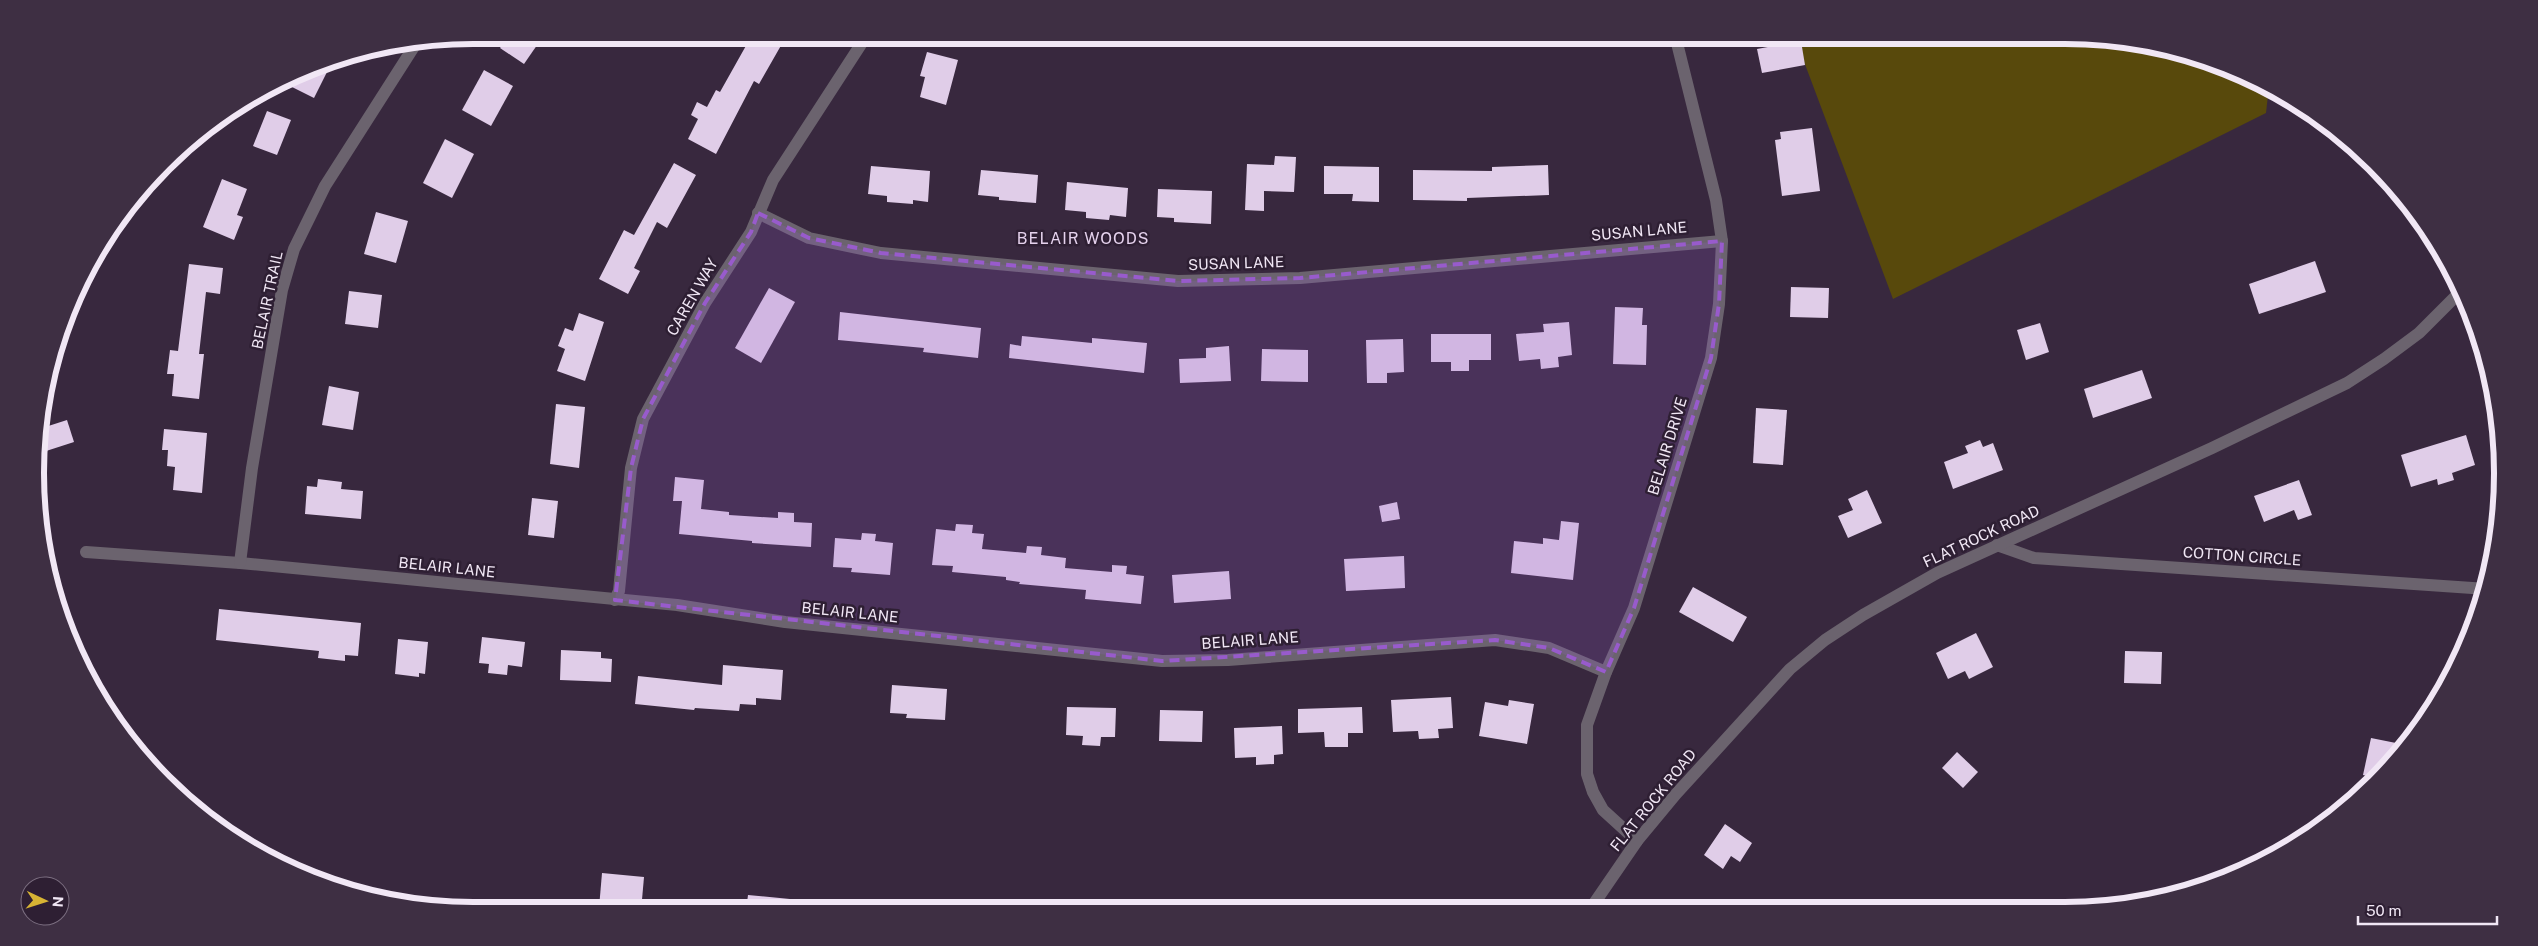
<svg xmlns="http://www.w3.org/2000/svg" width="2538" height="946" font-family="'Public Sans',sans-serif">
	<rect width="100%" height="100%" fill="#38283e"/>
	<path fill="#58490c" d="M1794 35H2065L2179 50 2259 80 2269 86 2266 113 1893 299Z"/>
	<g fill="#e0cde8">
		<path d="M509 35H544L524 64 500 48Z"/>
		<path d="M752 35H787L759 84 754 81 716 154 688 139 698 119 691 115 697 102 707 107 716 90 720 92Z"/>
		<path d="M1801 41 1805 65 1762 73 1757 49Z"/>
		<path d="M927 52 958 60 946 105 920 97 925 77 920 76Z"/>
		<path d="M334 58 314 98 288 85 293 76Z"/>
		<path d="M484 70 513 86 491 126 462 110Z"/>
		<path d="M267 111 291 120 277 155 253 146Z"/>
		<path d="M1812 128 1820 191 1782 196 1775 140 1781 139 1780 132Z"/>
		<path d="M445 139 474 154 452 198 423 183Z"/>
		<path d="M1275 156 1296 157 1294 192 1264 191V211L1245 210 1247 164 1274 165Z"/>
		<path d="M674 163 696 175 667 228 657 222 634 268 640 271 628 294 599 279 624 230 634 235Z"/>
		<path d="M1548 165 1549 195 1467 198V201L1413 200V170L1492 171V167Z"/>
		<path d="M871 166 930 171 928 202 913 200V204L887 202V196L868 194Z"/>
		<path d="M1324 166 1379 167V202L1352 201 1353 194H1324Z"/>
		<path d="M981 170 1038 175 1036 203 999 200V197L978 195Z"/>
		<path d="M222 179 247 189 237 215 243 217 234 240 203 227Z"/>
		<path d="M1067 182 1128 188 1126 217 1110 215 1109 220 1086 218V212L1065 210Z"/>
		<path d="M1158 189 1212 191 1211 224 1174 222V218L1157 217Z"/>
		<path d="M376 212 408 221 396 263 364 254Z"/>
		<path d="M2315 261 2326 292 2259 314 2249 284Z"/>
		<path d="M189 264 223 268 220 294 206 292 199 354H204L199 399 172 396 174 374H167L170 350 178 351Z"/>
		<path d="M1791 287 1829 288 1828 318 1790 317Z"/>
		<path d="M769 288 795 302 761 363 735 348Z"/>
		<path d="M349 291 382 295 378 328 345 324Z"/>
		<path d="M1615 307 1643 308 1642 325H1647L1646 365 1613 364Z"/>
		<path d="M840 312 981 328 978 358 923 352 924 348 838 340Z"/>
		<path d="M579 313 604 322 585 381 557 371 565 349 558 346 565 328 573 331Z"/>
		<path d="M1569 322 1572 355 1558 357 1559 367 1541 369 1540 359 1519 361 1516 334 1544 332 1543 324Z"/>
		<path d="M2040 323 2049 352 2026 360 2017 330Z"/>
		<path d="M1431 334H1491V360H1469V371H1451V362H1431Z"/>
		<path d="M1022 336 1092 343V338L1147 343 1144 373 1009 358 1010 344 1021 346Z"/>
		<path d="M1403 339 1404 372 1387 373V383H1367L1366 340Z"/>
		<path d="M1229 346 1231 381 1180 383 1179 359 1206 358V348Z"/>
		<path d="M1262 349 1308 350V382L1261 381Z"/>
		<path d="M2142 370 2152 398 2093 418 2084 389Z"/>
		<path d="M329 386 359 392 353 430 322 425Z"/>
		<path d="M556 404 585 407 579 468 550 464Z"/>
		<path d="M1756 408 1787 410 1783 465 1753 463Z"/>
		<path d="M67 420 74 442 40 453 39 429Z"/>
		<path d="M164 429 207 433 202 493 173 490 175 467 167 466 168 450H162Z"/>
		<path d="M2466 435 2475 465 2452 473 2454 480 2438 485 2437 479 2411 487 2401 455Z"/>
		<path d="M1980 440 1983 447 1993 443 2003 470 1953 489 1944 462 1968 453 1965 446Z"/>
		<path d="M675 477 704 480 701 509 729 512V515L778 518V512L794 513V522L812 523 811 547 752 543V541L679 534 682 501H673Z"/>
		<path d="M318 479 342 482 341 489 363 491 361 519 305 514 307 486 317 487Z"/>
		<path d="M2299 480 2312 515 2298 520 2294 510 2264 522 2254 496Z"/>
		<path d="M1867 490 1882 523 1848 538 1838 516 1853 510 1848 499Z"/>
		<path d="M532 498 558 501 554 538 528 535Z"/>
		<path d="M1397 502 1400 519 1382 522 1379 506Z"/>
		<path d="M1561 521 1579 523 1573 580 1511 573 1514 541 1543 544V538L1559 540Z"/>
		<path d="M956 524 973 525 972 533 984 534 982 549 1026 553 1027 546 1042 547 1041 555 1066 558 1065 568 1112 572V565L1127 566 1126 574 1144 576 1141 604 1085 599 1086 590 1019 584 1020 582 1006 580V577L952 572 953 566 932 565 936 529 955 531Z"/>
		<path d="M862 533 876 534 875 541 893 543 890 575 851 572 852 568 833 567 835 538 861 540Z"/>
		<path d="M1404 556 1405 588 1346 591 1344 559Z"/>
		<path d="M1229 571 1231 599 1174 603 1172 575Z"/>
		<path d="M1693 587 1747 617 1733 642 1679 612Z"/>
		<path d="M219 609 361 623 358 656 345 655V661L318 658 319 651 216 640Z"/>
		<path d="M1976 633 1993 667 1969 679 1965 671 1948 679 1936 653Z"/>
		<path d="M482 637 525 642 522 667 508 665 507 675 488 673 489 664 479 663Z"/>
		<path d="M398 639 428 642 425 674 419 673V677L395 674Z"/>
		<path d="M561 650 601 652V658L612 659 611 682 560 680Z"/>
		<path d="M2125 651 2162 652 2161 684 2124 683Z"/>
		<path d="M723 665 783 670 781 700 756 698V705L740 704 739 711 695 708 694 710 635 704 638 676 722 685Z"/>
		<path d="M892 685 947 689 945 720 906 718 907 714 890 713Z"/>
		<path d="M1451 697 1453 728 1438 729 1439 738 1419 739 1418 731 1393 732 1391 700Z"/>
		<path d="M1509 700 1534 704 1527 744 1479 736 1485 702 1508 706Z"/>
		<path d="M1067 707 1116 708 1115 737H1101L1100 746 1082 745 1083 736 1066 735Z"/>
		<path d="M1362 707 1363 733H1348V747H1325L1324 732 1298 733V709Z"/>
		<path d="M1160 710 1203 711 1202 742 1159 741Z"/>
		<path d="M1282 726 1283 754 1274 755V764L1256 765V757L1235 758 1234 728Z"/>
		<path d="M2371 738 2396 743 2393 754 2374 778 2363 775Z"/>
		<path d="M1957 752 1978 772 1963 788 1942 768Z"/>
		<path d="M1725 824 1752 843 1740 862 1731 856 1723 869 1704 855Z"/>
		<path d="M602 873 644 877 641 911 599 908Z"/>
		<path d="M748 895 800 900 799 910H746Z"/>
	</g>
	<g fill="none" stroke-linecap="round" stroke-linejoin="round">
		<g stroke="#6b636e" stroke-width="12">
			<path d="M758 213 809 238 881 253 1178 281 1300 278 1722 241"/>
			<path d="M1997 545 2034 558 2487 589"/>
			<path d="M86 552 240 563 677 605 785 622 1162 661 1228 660 1495 640 1549 648 1606 672"/>
			<path d="M240 563 252 468 282 290 294 249 325 186 415 45"/>
			<path d="M615 600 619 591 631 468 643 419 705 303 751 232 773 180 867 35"/>
			<path d="M1637 841 1603 810 1593 792 1587 774V725L1606 672 1634 608 1711 358 1719 304 1722 241 1716 200 1675 35"/>
		</g>
		<path stroke="#6b636e" stroke-width="12" d="M1591 908 1637 841 1676 794 1790 669 1825 640 1863 615 1937 573 2212 448 2347 383 2384 359 2419 333 2461 291"/>
	</g>
	<path fill="#985bcc" fill-opacity="0.2" stroke="#985bcc" stroke-width="4" stroke-dasharray="10 6" stroke-linejoin="round" d="M758 213 809 238 881 253 1178 281 1300 278 1722 241 1719 304 1711 358 1634 608 1606 672 1549 648 1495 640 1162 661 615 600 631 468 643 419 705 303 751 232Z"/>
	<g text-anchor="middle" dominant-baseline="central" stroke-width="5" stroke-linejoin="round" paint-order="stroke">
		<g font-size="15" fill="#f1e7f5" stroke="#2e1f33">
			<text transform="translate(1639 231) rotate(-5)">SUSAN LANE</text>
			<text transform="translate(1236 263) rotate(-2)">SUSAN LANE</text>
			<text transform="translate(692 297) rotate(-60)">CAREN WAY</text>
			<text transform="translate(267 300) rotate(-78)">BELAIR TRAIL</text>
			<text transform="translate(1667 446) rotate(-73)">BELAIR DRIVE</text>
			<text transform="translate(1981 536) rotate(-25)">FLAT ROCK ROAD</text>
			<text transform="translate(2242 556) rotate(4)">COTTON CIRCLE</text>
			<text transform="translate(447 567) rotate(6)">BELAIR LANE</text>
			<text transform="translate(850 612) rotate(6)">BELAIR LANE</text>
			<text transform="translate(1250 640) rotate(-4)">BELAIR LANE</text>
			<text transform="translate(1653 800) rotate(-51)">FLAT ROCK ROAD</text>
		</g>
		<g font-size="16" letter-spacing="1" fill="#e5d2ed" stroke="#2e1f33">
			<text x="1083" y="238">BELAIR WOODS</text>
		</g>
	</g>
	<path d="M0 0H2538V946H0ZM473 44H2065A429 429 0 0 1 2494 473V473A429 429 0 0 1 2065 902H473A429 429 0 0 1 44 473V473A429 429 0 0 1 473 44Z" fill="#3e2f43" fill-rule="evenodd"/>
	<path fill="none" stroke="#f1e7f5" stroke-width="6" d="M473 44H2065A429 429 0 0 1 2494 473V473A429 429 0 0 1 2065 902H473A429 429 0 0 1 44 473V473A429 429 0 0 1 473 44Z"/>
	<g transform="translate(45 901) rotate(94)"><circle r="24" fill="#2e1f33" stroke="#7c6f81"/>
	<path d="M0-4L9 19L0 12L-9 19Z" fill="#d7b434"/>
	<text y="-8" font-size="14" font-weight="bold" text-anchor="middle" fill="#f1e7f5">N</text>
	</g>
	<path d="M2358 916v8h139v-8" fill="none" stroke="#f1e7f5" stroke-width="2.5"/>
	<text x="2366" y="916" font-size="15" fill="#f1e7f5" stroke="#2e1f33" stroke-width="4" paint-order="stroke">50 m</text>
</svg>
